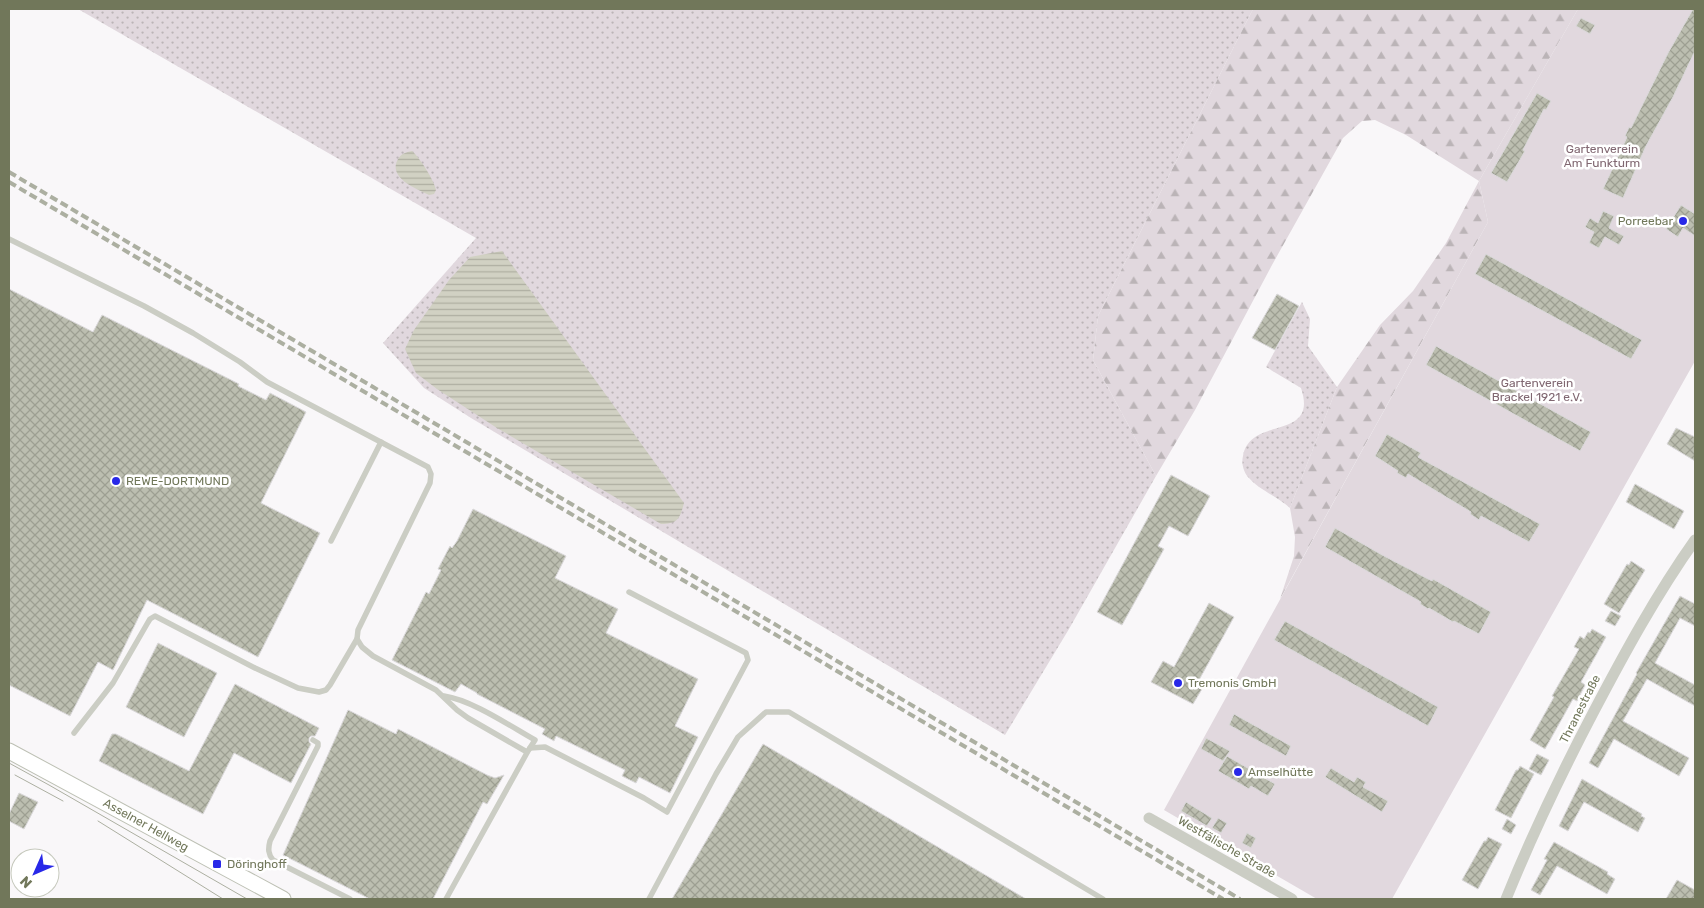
<svg xmlns="http://www.w3.org/2000/svg" width="1704" height="908" font-family="Rubik,sans-serif">
	<defs>
		<pattern id="grass-dots" width="8" height="8" patternUnits="userSpaceOnUse" patternTransform="scale(1.25)"><rect width="8" height="8" fill="#e1d8de"/><path d="M2 2h.1M6 6h.1" fill="none" stroke="#bbb4b7" stroke-width="1.8" stroke-linecap="round"/></pattern>
		<pattern id="forest-firs" width="22" height="20" patternUnits="userSpaceOnUse" patternTransform="scale(1.25)"><rect width="22" height="20" fill="#e1d8de"/><path d="M5 1l3.5 6h-7zM16 11l3.5 6h-7z" fill="#bbb4b7"/></pattern>
		<pattern id="water-rules" width="6" height="5" patternUnits="userSpaceOnUse" patternTransform="scale(1.25)"><rect width="6" height="5" fill="#d1d1c3"/><path d="M0 2.5h6" fill="none" stroke="#aeaea1"/></pattern>
		<pattern id="building-cross-hatch" width="8" height="8" patternUnits="userSpaceOnUse" patternTransform="scale(1.25)"><rect width="8" height="8" fill="#bcbeb0"/><path d="M0 0l8 8M0 8l8-8" fill="none" stroke="#9d9f92"/></pattern>
	</defs>
	<rect width="100%" height="100%" fill="#f9f7f9"/>
	<g fill="url(#grass-dots)">
		<path d="M78 9H1253L1098 316 1093 360 1156 476 1069 629 1005 735 471 418 424 388 383 343 476 238Z"/>
		<path d="M1302 302 1310 319 1308 346 1337 387 1290 508C1278 497 1258 489 1249 478 1244 473 1241 464 1243 456 1250 415 1319 442 1301 388L1266 367Z"/>
	</g>
	<path fill="url(#forest-firs)" d="M1253 9H1578L1479 181 1488 222 1280 599 1294 556 1295 537 1290 508 1337 387 1380 325 1413 291 1446 243 1479 181 1406 135 1375 120 1362 121 1343 138 1272 265 1195 410 1156 476 1093 360 1098 316Z"/>
	<path fill="#e1d8de" d="M1578 9H1695V361L1392 899H1317L1164 810 1488 222 1479 181Z"/>
	<g fill="url(#water-rules)">
		<path d="M412 151C420 158 434 180 436 190L434 194 429 195C417 189 387 178 398 159 401 154 406 152 412 151Z"/>
		<path d="M502 251 684 503C680 518 678 524 661 524L497 428 437 389 416 373 405 349 414 330 449 280 470 257Z"/>
	</g>
	<g fill="url(#building-cross-hatch)" stroke="#dbd9db">
		<path d="M1693 9H1695V51L1673 97 1646 146 1623 198 1603 189 1627 137 1625 136 1629 127 1631 128 1668 53Z"/>
		<path d="M1581 18 1595 25 1590 34 1576 26Z"/>
		<path d="M1537 93 1551 101 1546 110 1544 109 1523 150 1525 151 1507 182 1491 173Z"/>
		<path d="M1681 205 1695 214V236L1683 228 1678 237 1666 229Z"/>
		<path d="M1603 211 1614 216 1609 228 1624 236 1619 245 1605 237 1599 248 1589 243 1594 232 1585 227 1590 218 1598 223Z"/>
		<path d="M1486 254 1642 340 1631 359 1475 274Z"/>
		<path d="M9 289 93 332 102 315 239 384 238 386 266 400 270 393 306 412 261 503 320 533 258 657 147 600 113 670 98 662 70 716 9 685Z"/>
		<path d="M1277 294 1299 306 1275 350 1252 338Z"/>
		<path d="M1436 346 1591 432 1580 451 1426 365Z"/>
		<path d="M1676 428 1695 437V461L1667 444Z"/>
		<path d="M1387 434 1421 453 1418 457 1540 524 1529 542 1481 516 1479 520 1470 514 1471 512 1408 474 1406 478 1397 473 1398 471 1375 456Z"/>
		<path d="M1171 475 1210 496 1188 536 1169 526 1158 546 1164 549 1122 625 1097 612Z"/>
		<path d="M1635 484 1684 511 1674 529 1626 502Z"/>
		<path d="M473 509 566 556 555 578 618 609 606 633 698 679 675 726 698 737 670 793 639 777 636 783 622 776 625 770 556 736 554 741 542 734 545 729 477 694V693L461 684 455 692 392 660 426 592 429 594 441 570 438 569 450 546 452 548 457 541Z"/>
		<path d="M1335 528 1384 556 1432 581 1433 579 1491 612 1479 634 1454 621 1453 622 1429 608 1428 609 1420 604 1421 602 1325 547Z"/>
		<path d="M1631 561 1645 570 1619 613 1604 604 1627 564 1629 565Z"/>
		<path d="M1680 596 1695 604V626L1680 618 1655 663 1695 685V706L1647 679 1623 721 1689 758 1679 776 1614 739 1598 768 1589 763 1637 674 1636 673Z"/>
		<path d="M1209 603 1234 617 1199 680 1205 684 1193 704 1151 682 1163 661 1174 667Z"/>
		<path d="M1611 611 1621 616 1615 626 1605 621Z"/>
		<path d="M1285 621 1438 707 1428 726 1274 640Z"/>
		<path d="M1592 629 1606 637 1581 682 1585 685 1577 701 1573 699 1545 749 1530 740 1554 697 1552 696 1579 649 1574 647 1580 636 1584 639 1588 632 1590 633Z"/>
		<path d="M158 643 217 673 184 737 126 707Z"/>
		<path d="M235 684 319 728 315 736H311L309 738V742L311 744 291 783 234 753 203 814 99 761 112 734H116L189 771Z"/>
		<path d="M348 710 396 734 398 729 487 775 495 778 504 775 487 804 483 802 433 899H370L283 855Z"/>
		<path d="M1234 714 1291 746 1286 756 1229 725Z"/>
		<path d="M1206 738 1230 751 1223 761 1201 749Z"/>
		<path d="M763 744 1026 899H672Z"/>
		<path d="M1537 754 1549 760 1541 775 1529 769Z"/>
		<path d="M1227 756 1275 784 1268 796 1251 786 1249 789 1218 771Z"/>
		<path d="M1520 766 1534 774 1511 818 1495 810 1516 770H1518Z"/>
		<path d="M1331 768 1354 782 1357 777 1366 782 1363 787 1388 801 1382 812 1325 777Z"/>
		<path d="M1582 779 1642 814 1641 816 1645 818 1638 832 1584 802 1568 831 1559 826Z"/>
		<path d="M19 793 38 802 24 829 9 821V814Z"/>
		<path d="M1186 802 1212 818 1207 826 1181 811Z"/>
		<path d="M1218 818 1227 823 1221 833 1212 828Z"/>
		<path d="M1507 819 1516 825 1511 834 1502 829Z"/>
		<path d="M1247 833 1256 838 1251 848 1242 843Z"/>
		<path d="M1488 837 1502 844 1478 889 1462 880 1484 841H1486Z"/>
		<path d="M1554 842 1608 872 1607 874 1615 879 1607 894 1557 866 1540 895 1531 890 1547 860 1544 859Z"/>
		<path d="M1677 880 1695 890V899H1666Z"/>
	</g>
	<g fill="none" stroke-linecap="round" stroke-linejoin="round">
		<defs>
			<path id="secondary" d="M9 751 283 899"/>
		</defs>
		<use href="#secondary" stroke="#bdc0b4" stroke-width="17"/>
		<g stroke="#cbcdc4" stroke-width="5.5">
			<path d="M9 239 144 306 193 333 240 362 267 382 428 467 431 474 430 483 358 630 357 639 362 647 373 656 436 690 457 710 468 718 527 752"/>
			<path d="M331 541 381 442"/>
			<path d="M444 696C472 700 510 726 535 740L528 751 446 899"/>
			<path d="M74 733 113 683 147 624 150 619 155 616 255 668 298 688 319 692 326 690 330 685 357 639"/>
			<path d="M313 740 318 743V746L270 841C268 849 268 854 273 860L350 899"/>
			<path d="M530 748 545 747 644 798 667 812 748 660 746 653 629 592"/>
			<path d="M649 899 716 774 738 737 766 712H789L1103 899"/>
		</g>
		<g stroke="#cbcdc4" stroke-width="11">
			<path d="M1149 818 1292 899"/>
			<path d="M1506 899C1532 835 1561 774 1593 713 1624 654 1656 595 1695 540"/>
		</g>
		<use href="#secondary" stroke="#fff" stroke-width="15"/>
		<g stroke="#acafa1" stroke-width="1">
			<path d="M9 763 49 785 247 899"/>
			<path d="M15 775 63 801"/>
			<path d="M98 821 223 899"/>
		</g>
		<g stroke="#acafa1" stroke-width="4" stroke-dasharray="8 4" stroke-linecap="butt">
			<path d="M9 172 1240 899"/>
			<path d="M9 182 1223 899"/>
		</g>
	</g>
	<g fill="#2828e8" stroke="#fff" stroke-width="2">
		<circle cx="1683" cy="221" r="5"/>
		<circle cx="116" cy="481" r="5"/>
		<circle cx="1178" cy="683" r="5"/>
		<circle cx="1238" cy="772" r="5"/>
		<rect x="212" y="859" width="10" height="10" rx="2.5"/>
	</g>
	<g text-anchor="middle" dominant-baseline="central" stroke-width="5" stroke-linejoin="round" paint-order="stroke">
		<g font-size="12" fill="#806771" stroke="#fff">
			<text x="1602" y="149">Gartenverein<tspan x="1602" dy="14">Am Funkturm</tspan></text>
			<text x="1537" y="383">Gartenverein<tspan x="1537" dy="14">Brackel 1921 e.V.</tspan></text>
		</g>
		<g font-size="12" fill="#71775a" stroke="#fff" text-anchor="start">
			<text x="1673" y="221" text-anchor="end">Porreebar</text>
			<text x="126" y="481">REWE-DORTMUND</text>
			<text x="1188" y="683">Tremonis GmbH</text>
			<text x="1248" y="772">Amselhütte</text>
			<text x="227" y="864">Döringhoff</text>
		</g>
		<g font-size="12" fill="#71775a" stroke="#fff">
			<text transform="translate(1580 709) rotate(-63)">Thranestraße</text>
			<text transform="translate(146 825) rotate(29)">Asselner Hellweg</text>
			<text transform="translate(1227 847) rotate(30)">Westfälische Straße</text>
		</g>
	</g>
	<rect width="1704" height="908" fill="none" stroke="#71775a" stroke-width="20"/>
	<g transform="translate(35 873) rotate(225)"><circle r="24" fill="#ffffff" stroke="#c6c9bd"/>
	<path d="M0-4L9 19L0 12L-9 19Z" fill="#2828e8"/>
	<text y="-8" font-size="14" font-weight="bold" text-anchor="middle" fill="#71775a">N</text>
	</g>
</svg>
